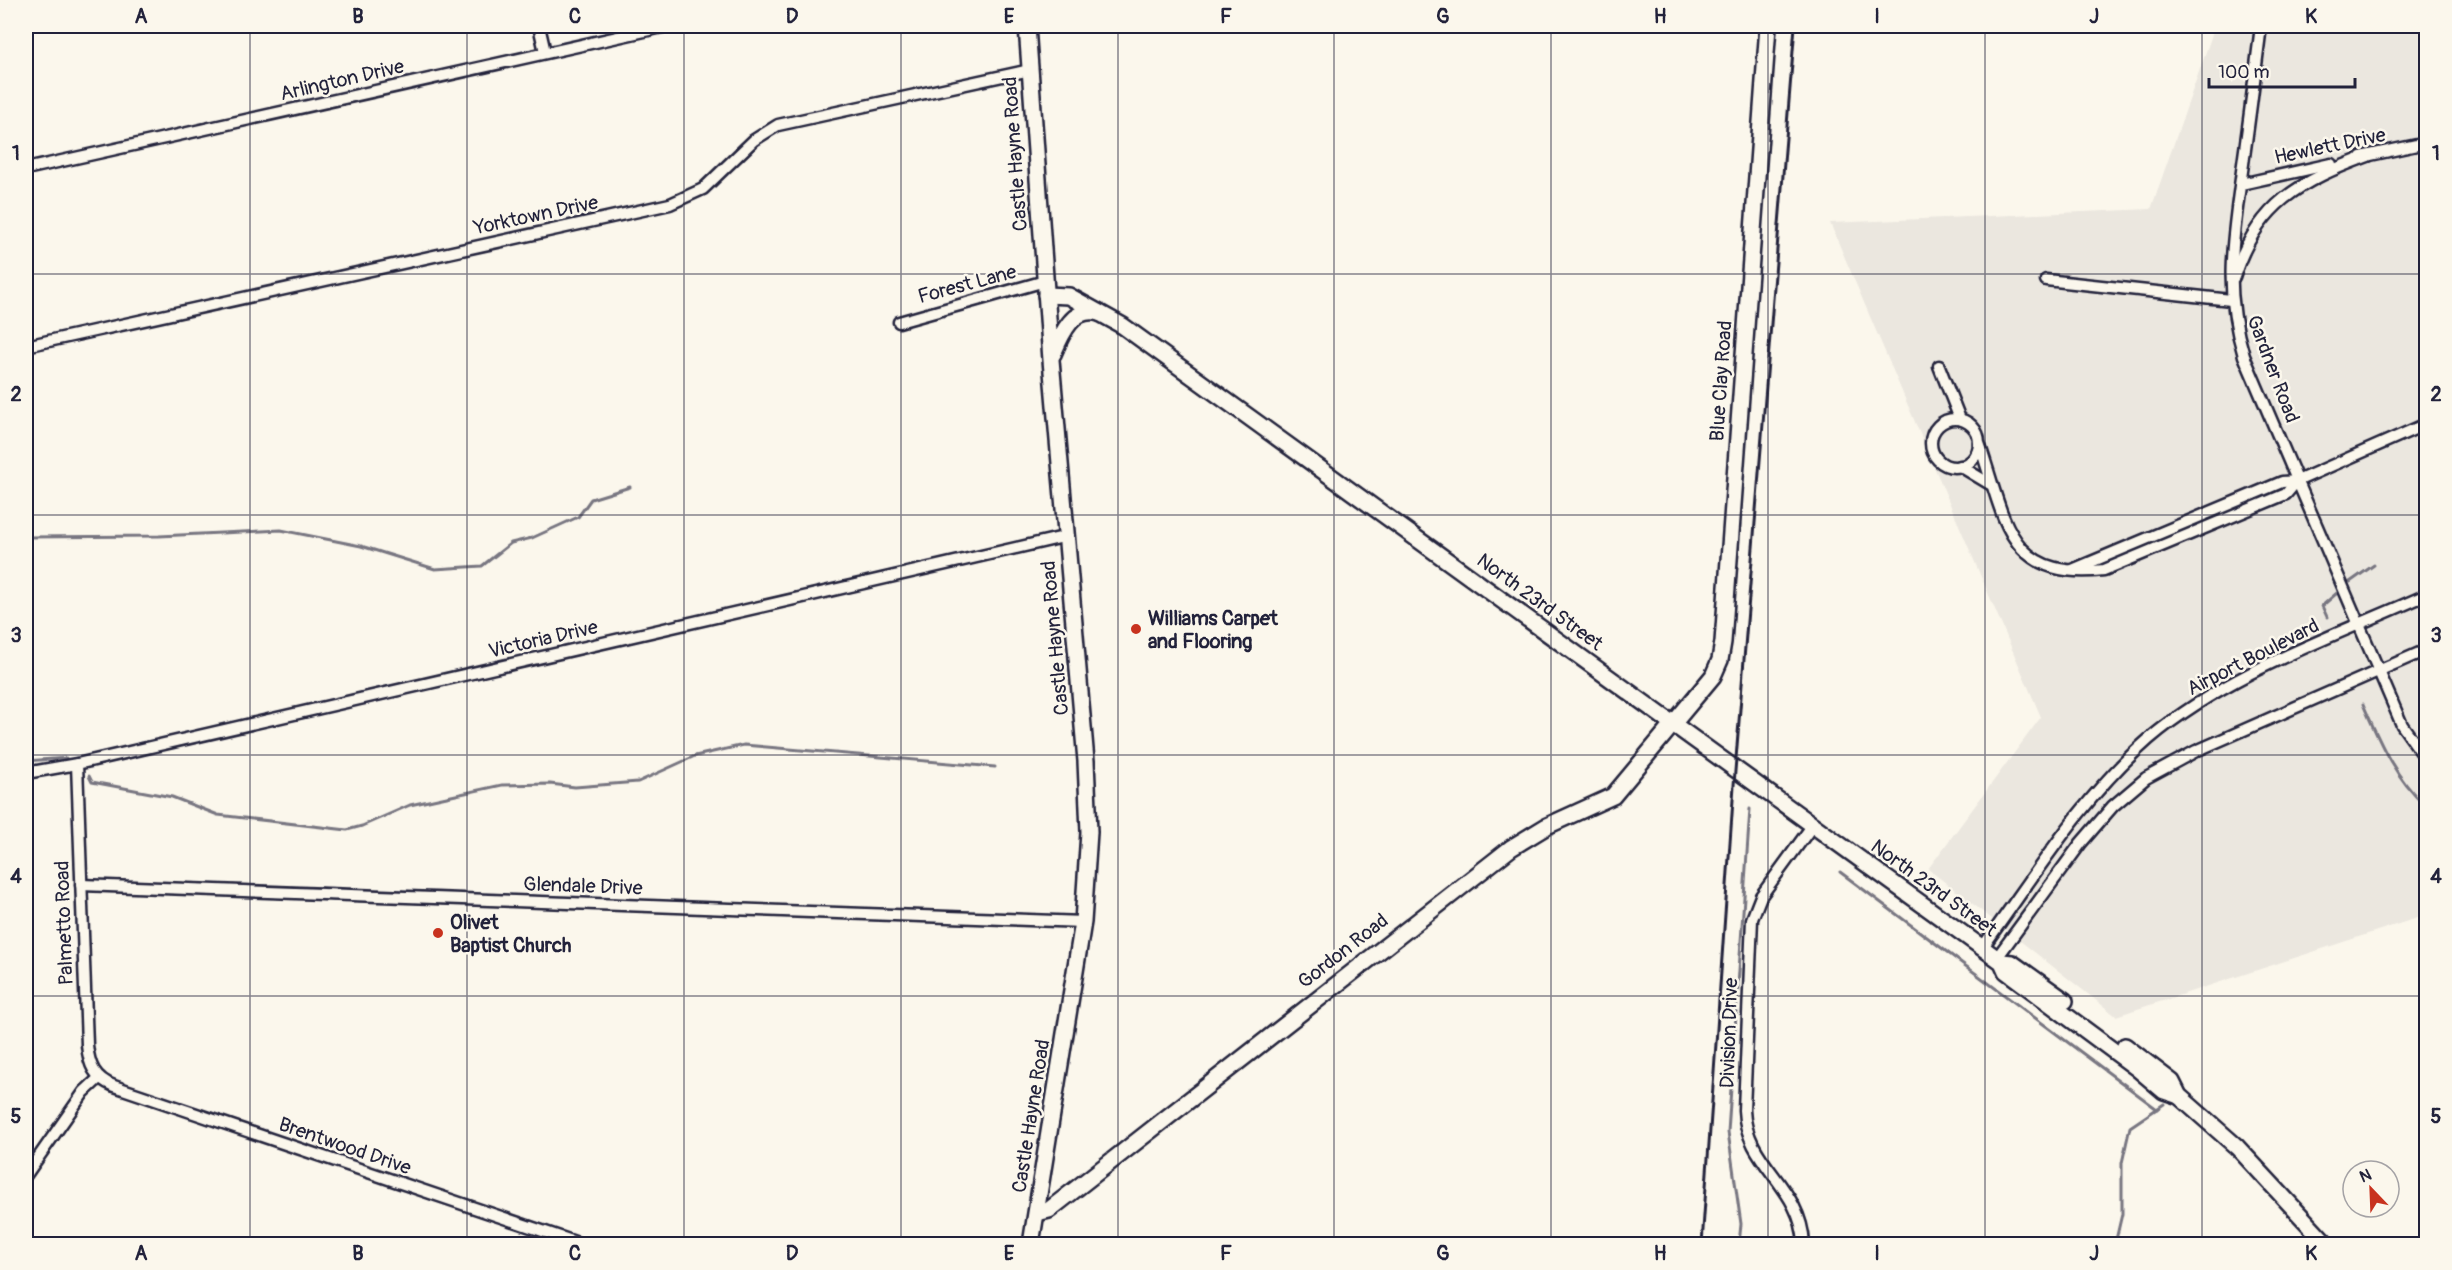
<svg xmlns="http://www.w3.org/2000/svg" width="2452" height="1270" font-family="Pangolin,sans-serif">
	<rect width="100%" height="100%" fill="#fbf7ec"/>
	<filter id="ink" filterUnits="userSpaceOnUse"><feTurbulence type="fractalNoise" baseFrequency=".0167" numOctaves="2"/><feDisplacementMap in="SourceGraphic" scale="12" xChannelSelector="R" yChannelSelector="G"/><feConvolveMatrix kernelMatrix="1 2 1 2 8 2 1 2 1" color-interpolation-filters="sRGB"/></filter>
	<g filter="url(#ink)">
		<path fill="#ebe7df" d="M2215 26H2426V915L2116 1016 1928 869 2041 717 1830 223 2151 209Z"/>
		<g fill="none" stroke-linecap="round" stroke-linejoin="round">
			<g stroke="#787681" stroke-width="3">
				<path d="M26 537 159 536 281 530 361 546 435 569 482 566 511 543 532 538 578 517 591 499 630 487"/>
				<path d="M2350 582 2374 565"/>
				<path d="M2327 617 2322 606 2337 593"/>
				<path d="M2363 704C2381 745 2394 776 2426 807"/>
				<path d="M26 761 66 758"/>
				<path d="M89 776 92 782 172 797 218 815 347 830 362 826 410 805 502 785 550 784 575 787 638 782 695 756 744 745 995 767"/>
				<path d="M1840 872 2157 1109"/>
				<path d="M1739 1244 1741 1224 1728 1132 1750 809"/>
				<path d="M2115 1244 2122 1214V1163L2130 1127 2164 1104"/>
			</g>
			<defs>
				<g id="street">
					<path d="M539 26 545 52"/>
					<path d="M2261 26C2255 74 2249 122 2242 171 2233 239 2223 288 2244 356L2402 725 2426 759"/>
					<path d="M2361 157 2426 143"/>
					<path d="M26 169 667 26"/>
					<path d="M2241 184 2331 164"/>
					<path d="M2234 277C2257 204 2300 181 2368 156"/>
					<path d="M2046 280 2231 300"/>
					<path d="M899 322 1045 281"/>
					<path d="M26 346 670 204 703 189 754 140 778 125 1030 70"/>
					<path d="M1939 366 1960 419"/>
					<circle cx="1955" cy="443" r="24"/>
					<path d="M1979 443C2005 516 2005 581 2104 570L2286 494 2297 481"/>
					<path d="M1960 466 1990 484"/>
					<path d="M2072 570 2282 482 2297 481 2426 424"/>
					<path d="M77 764 87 1045C89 1065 94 1078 114 1086L581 1244"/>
					<path d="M26 773 77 764 1068 536"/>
					<path d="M81 885 1083 922"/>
					<path d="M1982 948C2034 877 2082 797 2149 739 2228 672 2333 637 2426 595"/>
					<path d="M1996 959 2081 843 2113 806 2146 778 2196 751 2426 650"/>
					<path d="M26 1175 84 1092 99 1078"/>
					<path d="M1804 1244C1801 1185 1746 1165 1744 1110L1752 919 1761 896 1812 826"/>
				</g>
				<g id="secondary">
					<path d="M1027 26 1051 360 1086 761 1089 832 1083 922 1031 1244"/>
					<path d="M1046 295 1069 296 1123 326 2002 962 2006 971 2138 1069 2164 1091 2179 1096"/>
					<path d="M1053 354C1061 335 1073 305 1099 313"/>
					<path d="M2002 962 2012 963 2065 1001"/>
					<path d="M2125 1046 2172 1082 2179 1096 2237 1147 2327 1244"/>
					<path d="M1037 1213 1049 1210 1511 848 1547 826 1613 796 1713 676 1720 660 1723 642 1768 26"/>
				</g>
			</defs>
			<use href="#street" stroke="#22223b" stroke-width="15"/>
			<use href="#secondary" stroke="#22223b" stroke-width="20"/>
			<use href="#street" stroke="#fbf7ec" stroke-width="10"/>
			<use href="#secondary" stroke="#fbf7ec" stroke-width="15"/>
			<path stroke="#22223b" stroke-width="3" d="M1702 1244 1735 771 1795 26"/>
		</g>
	</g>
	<path fill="none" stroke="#22223b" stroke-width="1.5" stroke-opacity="0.55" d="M250 26V1244M467 26V1244M684 26V1244M901 26V1244M1118 26V1244M1334 26V1244M1551 26V1244M1768 26V1244M1985 26V1244M2202 26V1244M26 274H2426M26 515H2426M26 755H2426M26 996H2426"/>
	<g fill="#c8321e" stroke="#fbf7ec" stroke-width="2">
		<circle cx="1136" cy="629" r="6"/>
		<circle cx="438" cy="933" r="6"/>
	</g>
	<g text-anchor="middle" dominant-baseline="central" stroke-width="5" stroke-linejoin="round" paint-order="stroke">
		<g font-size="20" fill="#22223b" stroke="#fbf7ec">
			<text transform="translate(342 80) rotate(-13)">Arlington Drive</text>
			<text transform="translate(2330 146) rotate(-12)">Hewlett Drive</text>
			<text transform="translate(1015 154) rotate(-94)">Castle Hayne Road</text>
			<text transform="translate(536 215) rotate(-12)">Yorktown Drive</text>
			<text transform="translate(967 284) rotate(-15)">Forest Lane</text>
			<text transform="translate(2273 369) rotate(69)">Gardner Road</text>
			<text transform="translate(1721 381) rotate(-86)">Blue Clay Road</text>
			<text transform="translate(1540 602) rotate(36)">North 23rd Street</text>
			<text transform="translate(1055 638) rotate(-95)">Castle Hayne Road</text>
			<text transform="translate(543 639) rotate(-13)">Victoria Drive</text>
			<text transform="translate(2253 657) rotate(-27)">Airport Boulevard</text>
			<text transform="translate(583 886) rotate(2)">Glendale Drive</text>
			<text transform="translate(1934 888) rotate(36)">North 23rd Street</text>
			<text transform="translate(64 923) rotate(-92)">Palmetto Road</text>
			<text transform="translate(1343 951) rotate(-38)">Gordon Road</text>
			<text transform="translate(1729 1033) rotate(-88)">Division Drive</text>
			<text transform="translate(1031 1116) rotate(-81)">Castle Hayne Road</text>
			<text transform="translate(345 1146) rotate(19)">Brentwood Drive</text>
		</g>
		<g font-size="20" font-weight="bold" fill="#22223b" stroke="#fbf7ec" text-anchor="start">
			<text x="1148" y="618">Williams Carpet<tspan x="1148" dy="23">and Flooring</tspan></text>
			<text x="450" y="922">Olivet<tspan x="450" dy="23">Baptist Church</tspan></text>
		</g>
	</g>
	<rect width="2452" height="1270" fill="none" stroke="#fbf7ec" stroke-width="66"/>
	<g transform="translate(2371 1189) rotate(337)"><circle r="28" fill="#fbf7ec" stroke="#a4a2a5" stroke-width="1.5"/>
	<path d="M0-4.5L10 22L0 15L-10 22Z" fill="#c8321e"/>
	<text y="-9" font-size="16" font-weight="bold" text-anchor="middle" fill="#22223b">N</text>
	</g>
	<path d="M2209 78v9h146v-9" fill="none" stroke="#22223b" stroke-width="3"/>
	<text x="2218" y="78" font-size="18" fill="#22223b" stroke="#fbf7ec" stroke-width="4.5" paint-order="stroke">100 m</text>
	<rect x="33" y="33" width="2386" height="1204" fill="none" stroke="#22223b" stroke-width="2"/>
	<g font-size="20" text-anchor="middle" font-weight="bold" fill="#22223b">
		<text x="141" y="23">A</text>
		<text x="358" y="23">B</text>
		<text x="575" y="23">C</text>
		<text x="792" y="23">D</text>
		<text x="1009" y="23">E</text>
		<text x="1226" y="23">F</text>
		<text x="1443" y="23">G</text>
		<text x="1660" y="23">H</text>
		<text x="1877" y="23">I</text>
		<text x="2094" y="23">J</text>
		<text x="2311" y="23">K</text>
		<text x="16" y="160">1</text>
		<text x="2436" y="160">1</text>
		<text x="16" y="401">2</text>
		<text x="2436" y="401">2</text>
		<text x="16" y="642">3</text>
		<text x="2436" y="642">3</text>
		<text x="16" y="883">4</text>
		<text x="2436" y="883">4</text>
		<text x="16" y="1123">5</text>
		<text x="2436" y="1123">5</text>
		<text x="141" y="1260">A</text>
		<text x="358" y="1260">B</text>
		<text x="575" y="1260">C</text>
		<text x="792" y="1260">D</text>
		<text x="1009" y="1260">E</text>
		<text x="1226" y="1260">F</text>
		<text x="1443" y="1260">G</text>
		<text x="1660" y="1260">H</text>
		<text x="1877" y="1260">I</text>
		<text x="2094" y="1260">J</text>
		<text x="2311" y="1260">K</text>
	</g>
</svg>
